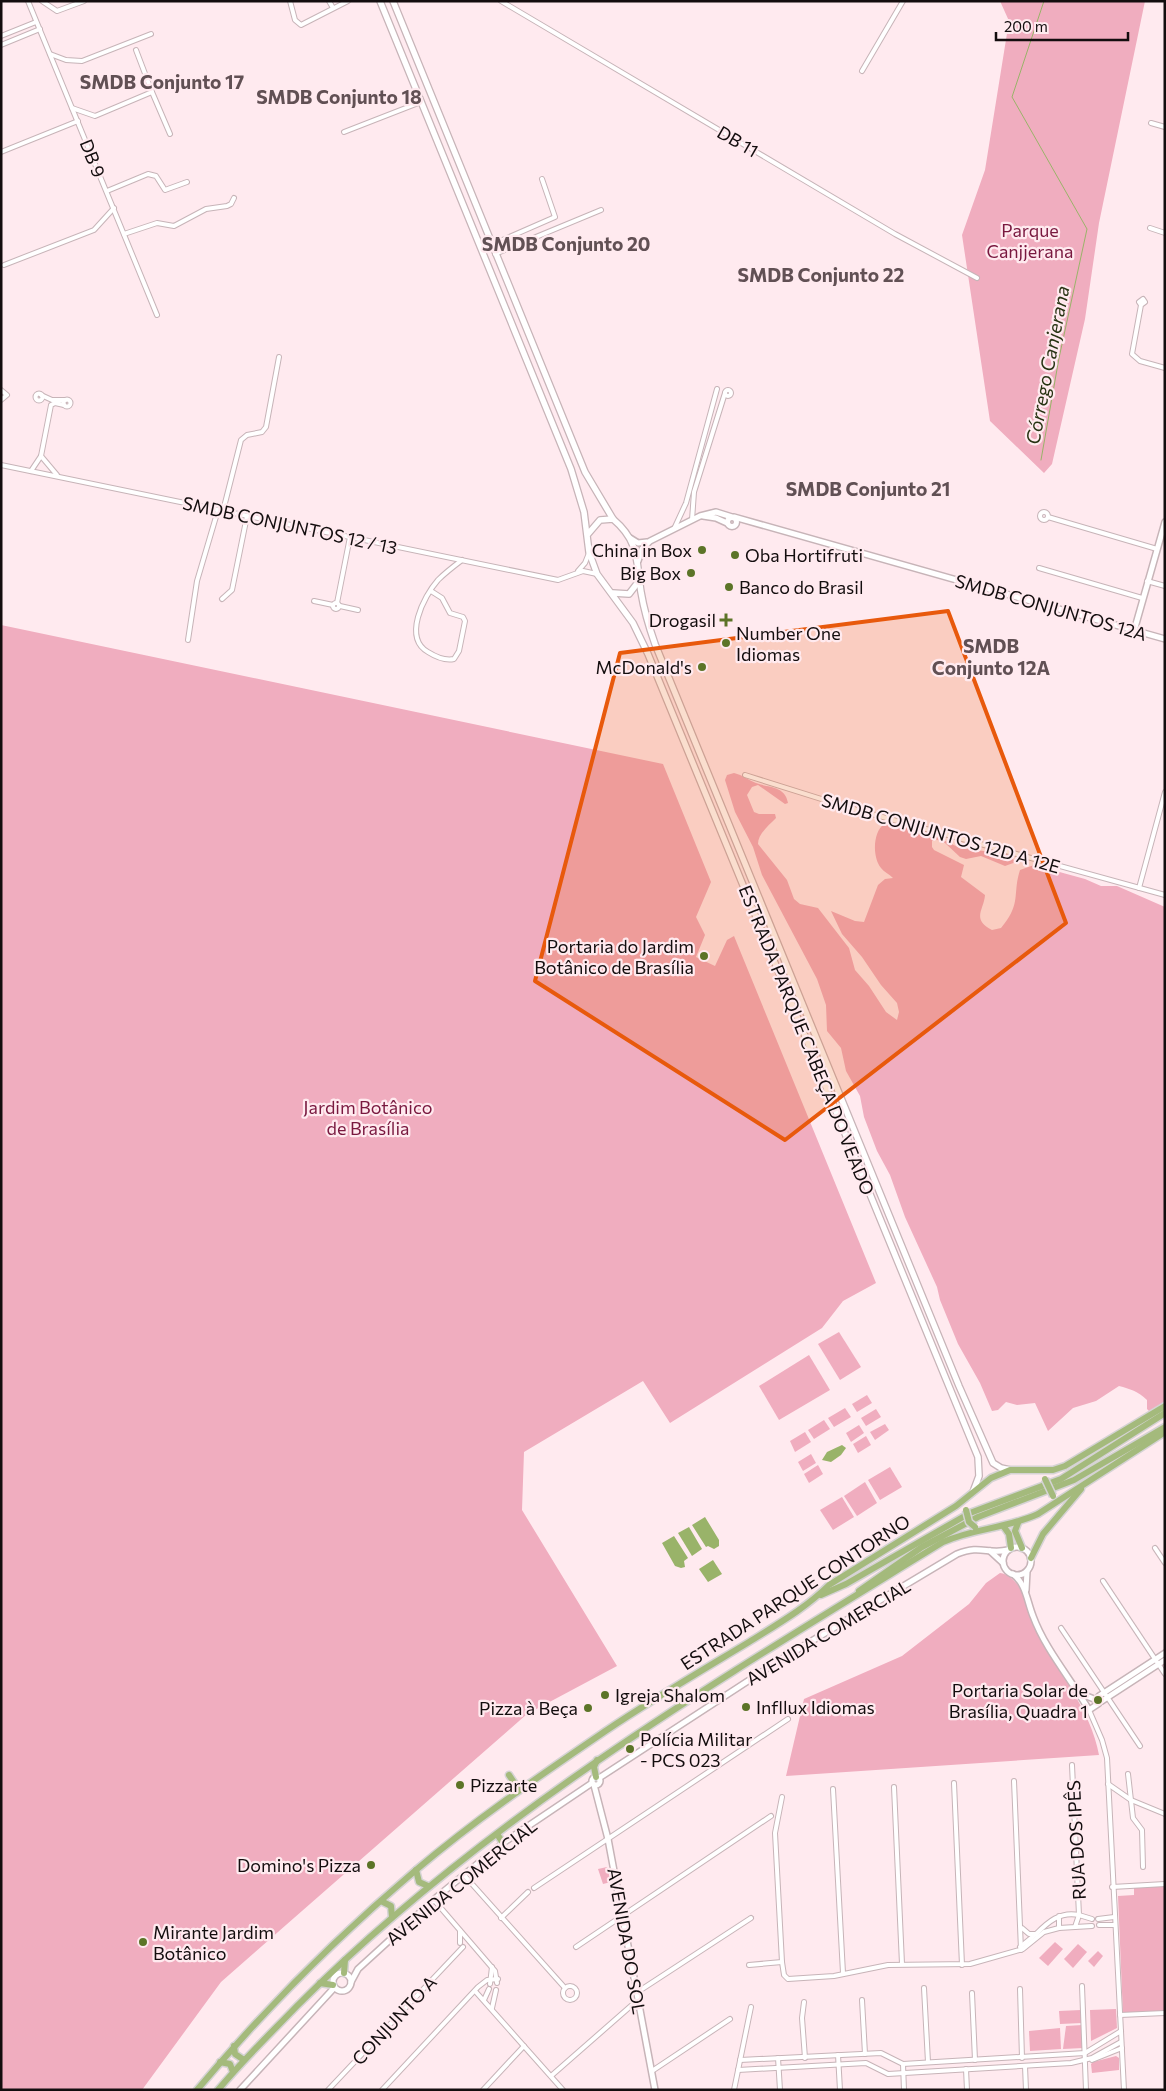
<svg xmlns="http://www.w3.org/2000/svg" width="1166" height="2091" font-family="Commissioner,sans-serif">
	<rect width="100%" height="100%" fill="#ffeaef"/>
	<g fill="#f0adbf">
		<path d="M1000 1H1145L1099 223 1085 319 1052 464 1044 473 990 421 962 235 985 170 1009 21Z"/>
		<path d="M1 625 663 764 711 882 696 917 705 935 696 957 715 966 727 940 734 936 876 1283 843 1301 822 1328 670 1423 643 1381 524 1452 522 1510 617 1666 527 1714 221 1982 142 2090H1Z"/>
		<path d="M734 773C743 775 748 780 756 783 768 788 785 785 788 803L785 804 758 785 752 787 747 795 754 812 759 814H775L776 818C769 825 758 834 758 844L787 880 794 899 800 904 818 908 849 948 855 970 869 986 886 1012 897 1020 899 1012 897 1003 881 985 862 957 842 934 831 911 855 921 864 922 878 885 885 879 893 878C889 874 884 872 881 868 872 857 873 832 884 824L916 827 960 848 1007 854 1016 862 1005 866 981 856 966 859 960 857 945 843 935 839 932 841V847L934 850 964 865 961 877 985 895C984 910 971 919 992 930L1001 928C1022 903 1012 895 1020 870L1034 865 1085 879 1101 886H1117L1165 907V1404L1151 1413 1147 1409V1400C1138 1391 1130 1389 1119 1386L1096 1401 1073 1408 1048 1431 1035 1403 1017 1405 1006 1402 998 1410 992 1411 980 1383 958 1344 940 1300 937 1287 905 1217 890 1175 877 1151 864 1117 860 1096 846 1071 841 1048 827 1031 826 1005 817 979 762 875 753 847 735 812 725 780 727 775Z"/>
		<path d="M839 1332 861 1367 840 1380 818 1344Z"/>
		<path d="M809 1355 830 1390 779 1420 759 1386Z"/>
		<path d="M867 1395 872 1403 857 1412 852 1404Z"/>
		<path d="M845 1408 851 1417 834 1427 828 1418Z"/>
		<path d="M876 1409 881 1417 866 1426 861 1418Z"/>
		<path d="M824 1420 830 1429 814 1439 808 1430Z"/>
		<path d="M885 1424 889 1430 875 1440 870 1432Z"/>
		<path d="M859 1425 864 1433 851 1442 846 1433Z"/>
		<path d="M805 1432 811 1442 795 1452 790 1441Z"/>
		<path d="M866 1436 871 1445 858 1453 853 1444Z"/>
		<path d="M811 1454 816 1463 803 1471 798 1462Z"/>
		<path d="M818 1465 823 1474 809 1483 804 1474Z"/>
		<path d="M890 1467 902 1487 880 1500 868 1480Z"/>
		<path d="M865 1482 877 1503 857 1516 844 1496Z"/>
		<path d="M842 1497 854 1517 833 1530 820 1510Z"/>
		<path d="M1000 1573C1009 1574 1015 1581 1020 1588 1029 1601 1030 1617 1037 1631 1057 1672 1091 1709 1099 1755L786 1776 804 1699 902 1656 969 1604 986 1583Z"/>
		<path d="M607 1867 611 1882 603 1884 598 1869Z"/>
		<path d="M1165 1886V2012L1123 2015 1118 1896 1134 1895V1887Z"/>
		<path d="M1055 1942 1063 1949 1048 1966 1039 1958Z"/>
		<path d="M1078 1944 1087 1952 1073 1968 1064 1959Z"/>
		<path d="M1098 1951 1103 1956 1094 1967 1088 1961Z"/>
		<path d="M1116 2009 1117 2028 1091 2041 1090 2010Z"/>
		<path d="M1081 2010 1082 2023 1060 2024 1059 2011Z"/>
		<path d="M1082 2025 1083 2048 1063 2049 1066 2026Z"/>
		<path d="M1060 2028 1061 2049 1030 2051 1029 2031Z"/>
		<path d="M1116 2056 1119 2058V2070L1092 2073 1091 2064 1093 2062Z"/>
	</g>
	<g fill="#99b369">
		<path d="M842 1445 846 1448 841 1455 831 1462 822 1460 827 1452Z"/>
		<path d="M705 1517 719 1540V1546L714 1549 708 1546 706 1547 692 1525Z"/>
		<path d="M689 1527 702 1549 692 1556 678 1533Z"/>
		<path d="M674 1536 688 1558 684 1561 685 1567 681 1568 675 1566 662 1543Z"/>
		<path d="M713 1560 722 1574 708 1582 699 1569Z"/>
	</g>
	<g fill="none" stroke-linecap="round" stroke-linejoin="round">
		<path stroke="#99b369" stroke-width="1" d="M1041 460 1059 358 1087 229 1012 97 1044 1"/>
		<defs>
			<g id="minor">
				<path d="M28 1 157 315"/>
				<path d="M42 1 57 11 84 1"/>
				<path d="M290 1 295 20 301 25 348 1"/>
				<path d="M329 1 333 8"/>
				<path d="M501 1 895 234 977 278"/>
				<path d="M1 36 36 22"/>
				<path d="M1 45 40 29"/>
				<path d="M50 54 66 60 82 61 151 34"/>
				<path d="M862 71 903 1"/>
				<path d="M152 92 170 134"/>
				<path d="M72 108 95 116 152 92 136 50"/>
				<path d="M1151 123 1165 127"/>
				<path d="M344 132 421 102"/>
				<path d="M1 152 78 121"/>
				<path d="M107 191 148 174 156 176 165 190 187 182"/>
				<path d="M1150 228 1165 233"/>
				<path d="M124 234 157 223 174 226 206 209 227 206 231 204 234 198"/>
				<path d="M491 245 555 217 542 179"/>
				<path d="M495 254 601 210"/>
				<path d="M4 265 94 230 114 208"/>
				<path d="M1141 305 1145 302 1143 299 1139 302 1141 305 1132 354 1140 361 1165 368"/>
				<path d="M1 390 7 395 1 400"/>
				<circle cx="728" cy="393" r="3"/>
				<circle cx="39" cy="397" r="3.5"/>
				<path d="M41 395 52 400H65"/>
				<circle cx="67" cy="403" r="3.5"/>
				<path d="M1 465 558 580 583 571 597 574"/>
				<path d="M31 471 41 456"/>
				<path d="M57 475 41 456 51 405 55 403 64 405"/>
				<path d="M223 511 241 440 247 435 262 432 266 427 279 357"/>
				<circle cx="1044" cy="516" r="4"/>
				<path d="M1048 517 1157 549"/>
				<path d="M692 520 694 492 725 393"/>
				<path d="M674 529 686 503 717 389"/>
				<path d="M1039 568 1142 598"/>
				<path d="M578 571 585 563 589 553"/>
				<path d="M1147 581 1165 586"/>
				<path d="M431 591 442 598 450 613 463 617 465 621 459 651 454 659C445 661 436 657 428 652 403 638 423 597 438 580 445 573 454 566 462 560"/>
				<path d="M222 599 232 590 247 516"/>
				<path d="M314 601 333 605"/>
				<circle cx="336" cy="606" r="3"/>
				<path d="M337 603 350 537"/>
				<path d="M340 606 358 610"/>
				<path d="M188 640 197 581 218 510"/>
				<path d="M745 775 850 808 1165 895"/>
				<path d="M1139 888 1165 792"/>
				<path d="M1155 1548 1165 1563"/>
				<path d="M1103 1581 1165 1674"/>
				<path d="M1061 1628 1140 1746"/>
				<path d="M1089 1710 1102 1740 1107 1758 1124 2090"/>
				<path d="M1072 1765 1079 1915 1092 1919"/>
				<path d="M1128 1774 1133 1818 1142 1830 1143 1867"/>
				<path d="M1014 1781 1021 1950"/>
				<path d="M954 1783 962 1965"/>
				<path d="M1108 1784 1131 1800 1165 1814"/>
				<path d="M894 1787 902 1964"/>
				<path d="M833 1789 843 1973"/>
				<path d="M782 1797 775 1833 782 1962 784 1975 788 1979 834 1976 888 1965 970 1964 1023 1949 1044 1932 1059 1928"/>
				<path d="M464 1875 565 1988"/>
				<path d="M1112 1887 1165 1884"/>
				<path d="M534 1888 788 1719"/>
				<path d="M434 1900 495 1971 497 1983"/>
				<path d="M501 1918 528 1892"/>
				<path d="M1098 1919 1114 1917"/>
				<path d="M1099 1925H1115"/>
				<path d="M1075 1927 1092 1926"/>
				<path d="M1022 1928 1029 1934H1036C1048 1922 1060 1911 1079 1915L1075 1927 1059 1928V1916"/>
				<path d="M460 1943V1931"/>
				<path d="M576 1947 771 1816"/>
				<path d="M1020 1947 1036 1934"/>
				<path d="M749 1965 782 1962"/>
				<path d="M490 1984 492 1967"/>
				<path d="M1082 1986 1086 2090"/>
				<circle cx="570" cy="1993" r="7"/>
				<path d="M924 1988 928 2062"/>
				<path d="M1020 1989 1022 2058"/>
				<path d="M475 1991 563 2090"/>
				<path d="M636 1993 751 1918"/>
				<path d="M972 1993 975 2060"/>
				<path d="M484 2000 489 1989"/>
				<path d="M862 2000 865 2054"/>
				<path d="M804 2002 802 2018 805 2058"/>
				<path d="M492 2008 496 1990"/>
				<path d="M1120 2015 1165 2013"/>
				<path d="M838 2055 840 2090"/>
				<path d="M778 2058 780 2090"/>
				<path d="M740 2060 881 2053 903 2064 1085 2053 1121 2031"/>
				<path d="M1092 2060 1122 2048"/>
				<path d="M903 2064 904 2090"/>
				<path d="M1025 2066 1026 2090"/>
				<path d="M966 2069 967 2090"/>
				<path d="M738 2070 866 2063 888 2074 1071 2063 1092 2058 1121 2042"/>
				<path d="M652 2071 730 2019"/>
				<path d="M551 2076 632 2005"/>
				<path d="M328 2090 463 1947"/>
				<path d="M382 2090 478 1987 487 1980 498 1979"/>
				<path d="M483 2090 524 2046"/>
				<path d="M734 2090 751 2007"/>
			</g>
			<g id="tertiary">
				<path d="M703 516 716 518 727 523"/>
				<path d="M734 517 1165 639"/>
				<circle cx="732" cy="522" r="4.5"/>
				<path d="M630 538 638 543 647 542"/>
				<path d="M638 561 642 549 650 541 700 516 716 512 732 517"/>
				<path d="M1134 631 1165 522"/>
				<circle cx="1017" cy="1561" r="14"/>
				<path d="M990 1551 1003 1563"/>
				<path d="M1013 1574C1026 1584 1027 1601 1033 1616 1045 1649 1071 1679 1089 1710L1098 1704"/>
				<path d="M1026 1590 1027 1571"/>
				<path d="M1079 1693 1094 1699"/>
				<path d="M1099 1696 1165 1653"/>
				<path d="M1102 1701 1165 1660"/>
				<circle cx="596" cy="1781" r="4"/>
				<path d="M599 1778 780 1660 957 1554C981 1544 987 1555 1008 1550"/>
				<path d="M594 1785 608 1839 655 2090"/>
				<circle cx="342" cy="1982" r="9"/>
				<path d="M351 1982 358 1969 438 1896 503 1843 592 1783"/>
				<path d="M240 2090 334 1988"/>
			</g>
			<g id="secondary">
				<path d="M380 1 571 469 584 512 589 552 597 574 633 623 648 654 978 1457 979 1476 973 1492"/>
				<path d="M393 1 585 472 613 519"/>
				<path d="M588 534 600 520 613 519C640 542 636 561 641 592 644 610 649 627 655 644L959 1386 993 1463 1001 1468 1010 1470"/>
				<path d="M613 593 629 594 639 581"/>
			</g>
			<g id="trunk">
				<path d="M1018 1523 1015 1531 1022 1548"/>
				<path d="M1004 1527 1009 1534 1011 1548"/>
				<path d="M1031 1558 1043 1534 1081 1489"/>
				<path d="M859 1591 922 1547 978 1517 1074 1480 1165 1427"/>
				<path d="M821 1595 846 1584 970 1513 1061 1479 1165 1413"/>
				<path d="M509 1775 519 1790"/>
				<path d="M596 1777 594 1767 597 1760"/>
				<path d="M497 1834 503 1843"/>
				<path d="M416 1870 419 1882 428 1886"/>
				<path d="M381 1901 391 1906 392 1917"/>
				<path d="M344 1973 345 1960"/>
				<path d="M320 1983 333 1985"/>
				<path d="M234 2046 235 2054 244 2060"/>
				<path d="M220 2062 230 2064 233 2072"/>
				<path d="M197 2090C263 2011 337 1937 416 1870 476 1819 541 1775 607 1730 653 1699 701 1671 749 1642 776 1625 806 1608 829 1585L956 1506 991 1478 1010 1470H1053L1065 1466 1165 1406"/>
				<path d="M218 2090C243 2060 270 2034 297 2006 485 1817 717 1681 943 1542 974 1528 1005 1529 1038 1514L1165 1432"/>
			</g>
		</defs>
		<use href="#minor" stroke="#c7b4b8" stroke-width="6"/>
		<use href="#tertiary" stroke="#c7b4b8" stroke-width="8"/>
		<use href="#secondary" stroke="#c7b4b8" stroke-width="8"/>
		<use href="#trunk" stroke="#d5d3d4" stroke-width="9"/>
		<use href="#minor" stroke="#fff" stroke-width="4"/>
		<use href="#tertiary" stroke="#fff" stroke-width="5"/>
		<use href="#secondary" stroke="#fff" stroke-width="5.5"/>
		<use href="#trunk" stroke="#a4ba7c" stroke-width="6"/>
		<defs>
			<g id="trunk-bridge">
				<path d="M1045 1479 1053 1496"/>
				<path d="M966 1510 969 1522 975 1527"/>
			</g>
		</defs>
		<use href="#trunk-bridge" stroke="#d5d3d4" stroke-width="9" stroke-linecap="butt"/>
		<use href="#trunk-bridge" stroke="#a4ba7c" stroke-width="6"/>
	</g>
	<path fill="#e8590c" fill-opacity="0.2" stroke="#e8590c" stroke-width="4" stroke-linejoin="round" d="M948 611 1066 923 785 1140 535 981 620 653Z"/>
	<g fill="#5c7427" stroke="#ffeaef" stroke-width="2">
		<circle cx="702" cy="550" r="5"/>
		<circle cx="735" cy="555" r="5"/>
		<circle cx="691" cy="573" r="5"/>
		<circle cx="729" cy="587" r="5"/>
		<path d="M723.5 612.5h5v5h5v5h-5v5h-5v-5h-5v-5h5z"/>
		<circle cx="726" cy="643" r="5"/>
		<circle cx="702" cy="667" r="5"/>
		<circle cx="704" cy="956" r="5"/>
		<circle cx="605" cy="1695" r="5"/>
		<circle cx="1098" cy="1700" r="5"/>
		<circle cx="746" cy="1707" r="5"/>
		<circle cx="588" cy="1708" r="5"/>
		<circle cx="630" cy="1749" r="5"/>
		<circle cx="460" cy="1785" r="5"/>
		<circle cx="371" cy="1865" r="5"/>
		<circle cx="143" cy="1942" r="5"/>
	</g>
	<g text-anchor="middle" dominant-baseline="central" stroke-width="4.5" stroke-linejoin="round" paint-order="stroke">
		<g font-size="18" fill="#130d0e" stroke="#ffeaef">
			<text transform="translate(738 141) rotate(30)">DB 11</text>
			<text transform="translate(93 158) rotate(68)">DB 9</text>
			<text transform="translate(290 525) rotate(12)">SMDB CONJUNTOS 12 / 13</text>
			<text transform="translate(1051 607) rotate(16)">SMDB CONJUNTOS 12A</text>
			<text transform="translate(941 833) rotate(16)">SMDB CONJUNTOS 12D A 12E</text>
			<text transform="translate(807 1040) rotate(68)">ESTRADA PARQUE CABEÇA DO VEADO</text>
			<text transform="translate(795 1592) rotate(-33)">ESTRADA PARQUE CONTORNO</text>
			<text transform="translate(828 1632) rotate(-31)">AVENIDA COMERCIAL</text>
			<text transform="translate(1076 1840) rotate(-93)">RUA DOS IPÊS</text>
			<text transform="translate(461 1882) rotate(-39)">AVENIDA COMERCIAL</text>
			<text transform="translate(627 1941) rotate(80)">AVENIDA DO SOL</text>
			<text transform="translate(394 2020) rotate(-47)">CONJUNTO A</text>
		</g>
		<g font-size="18" fill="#79183f" stroke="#ffeaef">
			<text x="1030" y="230">Parque<tspan x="1030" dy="21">Canjjerana</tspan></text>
			<text x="368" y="1107">Jardim Botânico<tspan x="368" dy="21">de Brasília</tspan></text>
		</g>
		<g font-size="18" fill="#130d0e" stroke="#ffeaef" text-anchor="end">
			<text x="692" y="550">China in Box</text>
			<text x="745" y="555" text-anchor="start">Oba Hortifruti</text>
			<text x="681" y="573">Big Box</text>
			<text x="739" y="587" text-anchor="start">Banco do Brasil</text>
			<text x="716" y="620">Drogasil</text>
			<text x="736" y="633" text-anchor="start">Number One<tspan x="736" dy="21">Idiomas</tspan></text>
			<text x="692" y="667">McDonald's</text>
			<text x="694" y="946">Portaria do Jardim<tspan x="694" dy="21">Botânico de Brasília</tspan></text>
			<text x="1088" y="1690">Portaria Solar de<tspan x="1088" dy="21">Brasília, Quadra 1</tspan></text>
			<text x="615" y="1695" text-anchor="start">Igreja Shalom</text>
			<text x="756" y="1707" text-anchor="start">Infllux Idiomas</text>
			<text x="578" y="1708">Pizza à Beça</text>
			<text x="640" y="1739" text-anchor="start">Polícia Militar<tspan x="640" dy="21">- PCS 023</tspan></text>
			<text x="470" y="1785" text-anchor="start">Pizzarte</text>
			<text x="361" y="1865">Domino's Pizza</text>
			<text x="153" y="1932" text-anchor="start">Mirante Jardim<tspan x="153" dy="21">Botânico</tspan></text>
		</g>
		<g font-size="19" font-weight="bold" fill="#615054" stroke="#ffeaef">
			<text x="162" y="81">SMDB Conjunto 17</text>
			<text x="339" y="96">SMDB Conjunto 18</text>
			<text x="566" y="243">SMDB Conjunto 20</text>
			<text x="821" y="274">SMDB Conjunto 22</text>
			<text x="868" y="488">SMDB Conjunto 21</text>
			<text x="991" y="645">SMDB<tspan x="991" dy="22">Conjunto 12A</tspan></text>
		</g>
		<g font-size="19" font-style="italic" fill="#283313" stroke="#ffeaef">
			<text transform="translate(1047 365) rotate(-79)">Córrego Canjerana</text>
		</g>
	</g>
	<rect width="1166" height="2091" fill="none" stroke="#130d0e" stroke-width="5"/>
	<path d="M996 32v8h132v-8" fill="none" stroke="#130d0e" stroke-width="2.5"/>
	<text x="1004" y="32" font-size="15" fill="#130d0e" stroke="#ffeaef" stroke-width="4" paint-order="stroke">200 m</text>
</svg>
